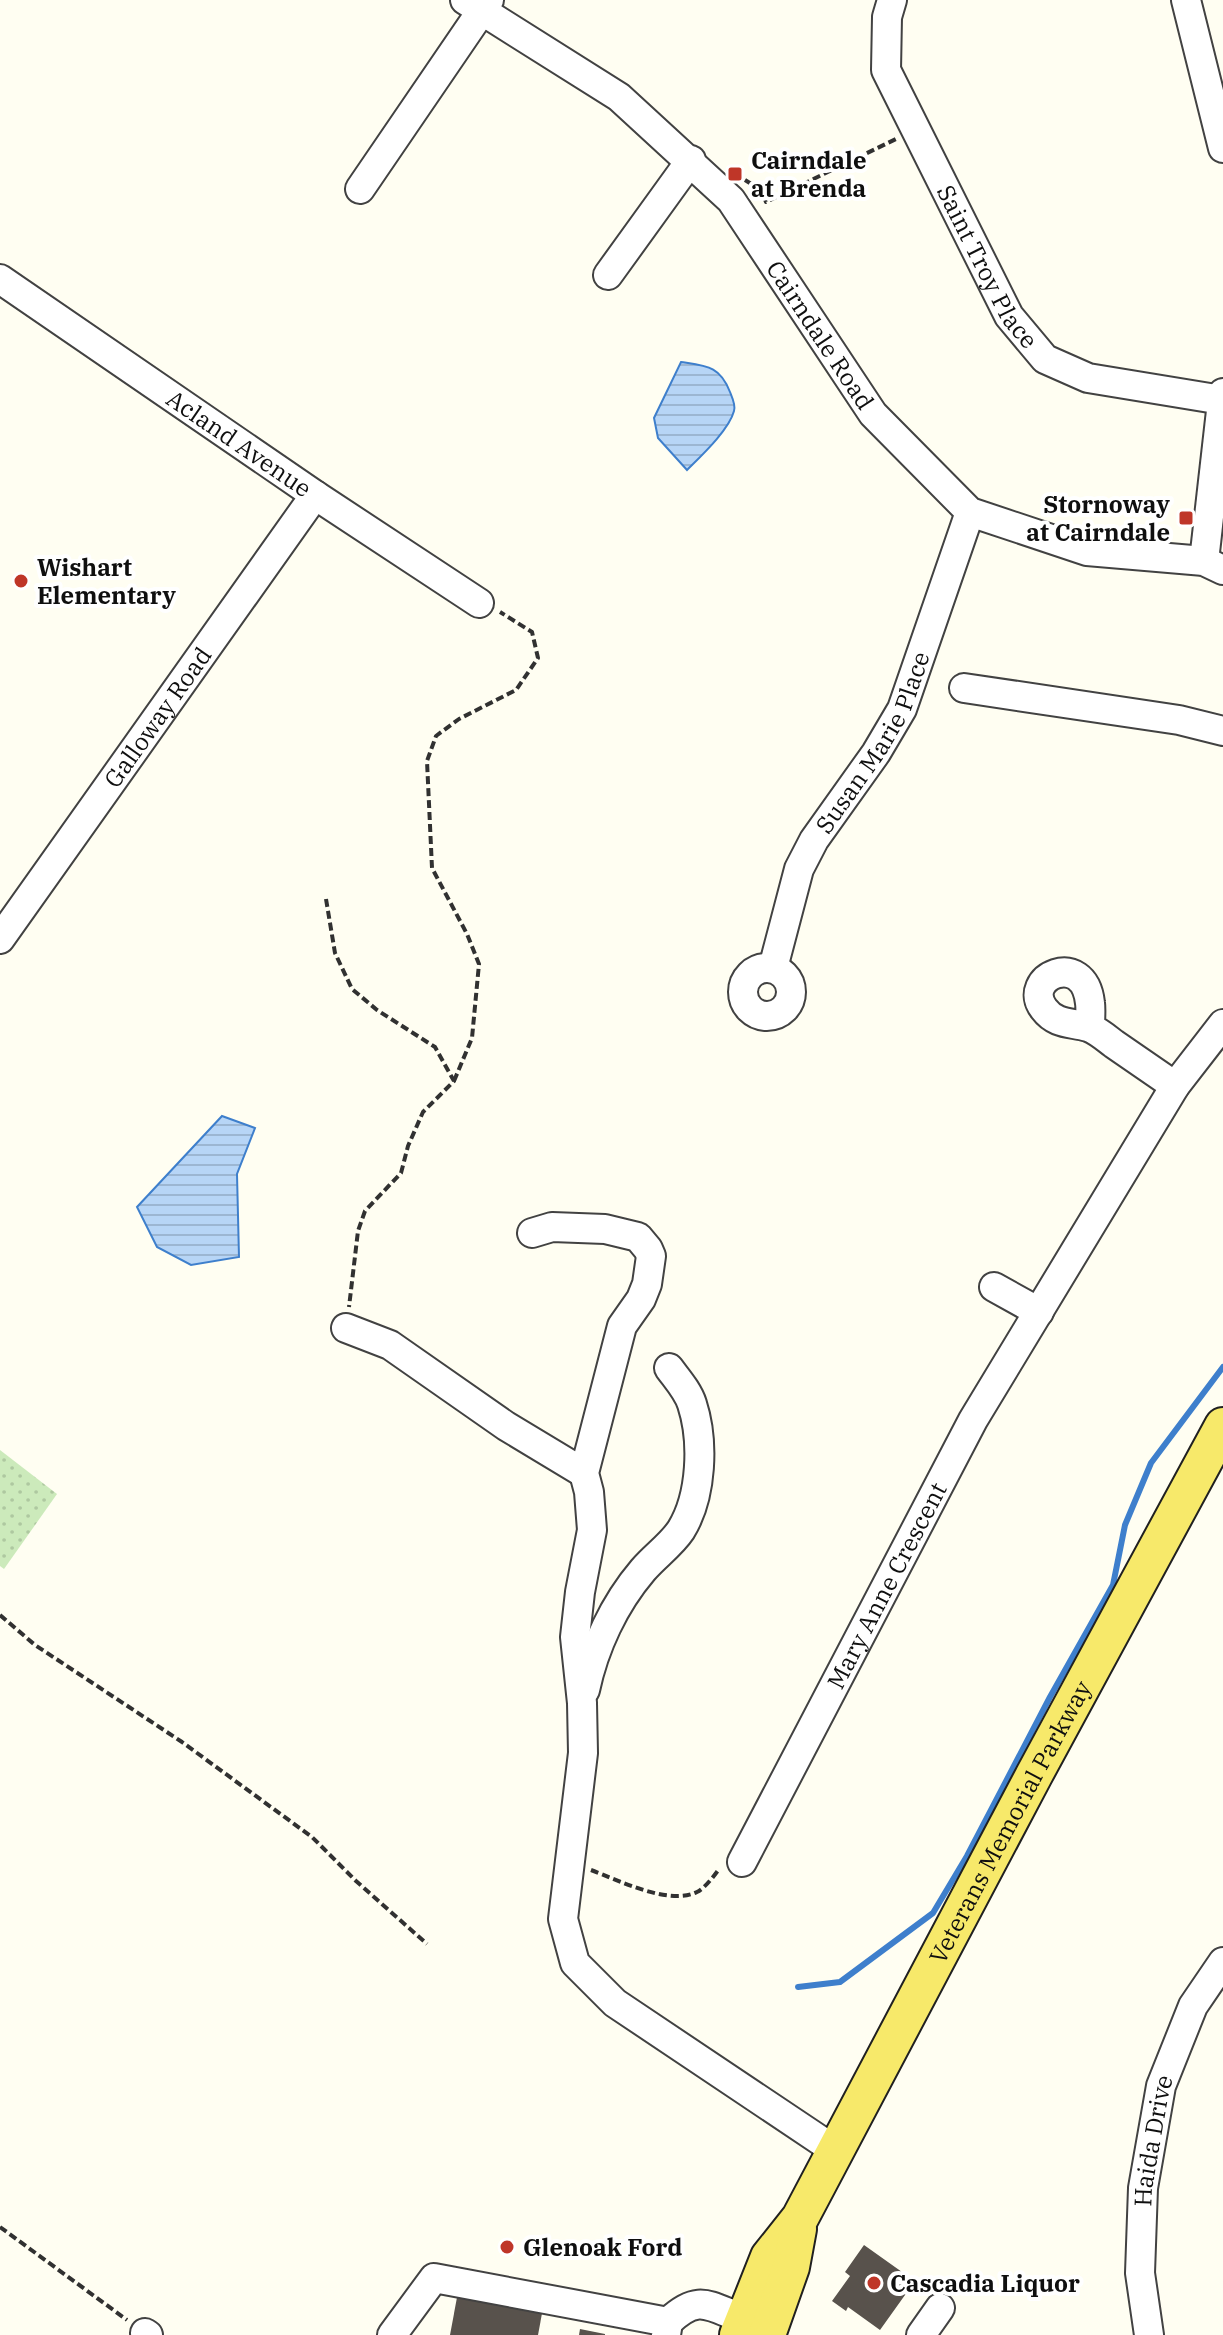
<svg xmlns="http://www.w3.org/2000/svg" width="1223" height="2335" font-family="'IBM Plex Serif',serif">
	<defs>
		<pattern id="grass-dots" width="8" height="8" patternUnits="userSpaceOnUse" patternTransform="scale(2)"><rect width="8" height="8" fill="#cceabb"/><path d="M2 2h.1M6 6h.1" fill="none" stroke="#aec8a0" stroke-width="1.8" stroke-linecap="round"/></pattern>
		<pattern id="water-rules" width="6" height="5" patternUnits="userSpaceOnUse" patternTransform="scale(2)"><rect width="6" height="5" fill="#b7d5f6"/><path d="M0 2.5h6" fill="none" stroke="#9cb6d2"/></pattern>
	</defs>
	<rect width="100%" height="100%" fill="#fffef2"/>
	<path fill="url(#grass-dots)" d="M0 1450 57 1494 4 1569 0 1566Z"/>
	<g fill="url(#water-rules)" stroke="#3e7fcc" stroke-width="2">
		<path d="M681 362C707 366 720 366 730 392 732 397 736 405 734 411 729 430 701 456 687 470L658 438 654 418Z"/>
		<path d="M222 1116 255 1128 237 1174 239 1257 191 1265 157 1247 137 1207Z"/>
	</g>
	<g fill="none" stroke-linecap="round" stroke-linejoin="round">
		<path stroke="#3e7fcc" stroke-width="6" d="M798 1987 840 1982 933 1913 967 1856 1050 1697 1113 1585 1125 1525 1151 1463 1223 1367"/>
	</g>
	<g fill="#58524c">
		<path d="M864 2245 902 2272 898 2279 910 2288 880 2330 848 2307 846 2311 832 2301 850 2276 845 2272Z"/>
		<path d="M458 2292 543 2308 538 2335H450Z"/>
		<path d="M580 2329 605 2334V2335H579Z"/>
	</g>
	<g fill="none" stroke-linecap="round" stroke-linejoin="round">
		<defs>
			<g id="minor">
				<path id="s1" d="M465 0 619 97 731 200 873 414 970 512 1087 551 1204 561 1223 570"/>
				<path id="s2" d="M892 0 887 17 886 70 1009 316 1045 359 1088 378 1222 400"/>
				<path d="M1186 0 1223 148"/>
				<path d="M360 189 489 0"/>
				<path d="M608 275 691 160"/>
				<path id="s3" d="M0 279 315 495 479 603"/>
				<path d="M1204 561 1223 393"/>
				<path d="M964 688 1179 720 1223 731"/>
				<path id="s4" d="M0 939 315 495"/>
				<circle cx="767" cy="992" r="24"/>
				<path id="s5" d="M773 968 799 869 814 840 876 753 902 709 970 512"/>
				<path d="M1090 1027C1090 1019 1091 1010 1090 1003 1084 948 1020 978 1044 1009 1056 1025 1071 1022 1088 1027 1097 1030 1106 1038 1114 1044 1134 1058 1155 1072 1175 1086"/>
				<path d="M532 1233 552 1227 605 1229 638 1237 648 1249 651 1256 647 1284 641 1299 622 1326 584 1473 589 1492 592 1530 580 1592 575 1637 582 1703 583 1753 563 1919 575 1963 615 2003 836 2151"/>
				<path d="M994 1287 1039 1312"/>
				<path d="M346 1328 390 1345 506 1426 584 1473"/>
				<path d="M585 1690C594 1647 614 1604 643 1570 655 1556 671 1545 681 1530 702 1496 704 1441 692 1404 688 1391 677 1379 669 1368"/>
				<path id="s6" d="M742 1862 973 1420 1175 1086 1223 1024"/>
				<path d="M668 2322C699 2293 708 2306 744 2319"/>
				<path d="M145 2333 148 2335"/>
				<path d="M392 2335 434 2278 668 2322 666 2335"/>
				<path d="M921 2335 940 2308"/>
				<path id="s7" d="M1149 2335 1140 2273 1143 2188 1161 2086 1193 2006 1223 1962"/>
			</g>
			<g id="major">
				<path id="s8" d="M738 2335 769 2257 800 2218 1034 1775 1223 1426"/>
				<path d="M767 2335 791 2267 798 2229"/>
			</g>
		</defs>
		<use href="#minor" stroke="#424242" stroke-width="32"/>
		<use href="#major" stroke="#202020" stroke-width="40"/>
		<g stroke="#313131" stroke-width="4" stroke-dasharray="8 4" stroke-linecap="butt">
			<path d="M745 180 761 190 766 202 896 139"/>
			<path d="M326 899 335 953 352 989 377 1010 435 1047 454 1081 423 1112 408 1146 401 1173 365 1211 358 1231 349 1307"/>
			<path d="M454 1081 472 1038 479 964 467 934 432 868 427 761 436 736 459 719 516 690 538 658 532 632 500 612"/>
			<path d="M0 1615 35 1645 182 1742 312 1837 356 1881 427 1944"/>
			<path d="M591 1870C618 1880 669 1906 697 1892 705 1888 714 1876 719 1869"/>
			<path d="M0 2227 127 2320"/>
		</g>
		<use href="#minor" stroke="#fff" stroke-width="28"/>
		<use href="#major" stroke="#f7e96a" stroke-width="36"/>
	</g>
	<g fill="#bf3628" stroke="#fff" stroke-width="3">
		<rect x="727" y="166" width="16" height="16" rx="4"/>
		<rect x="1178" y="510" width="16" height="16" rx="4"/>
		<circle cx="21" cy="581" r="8"/>
		<circle cx="507" cy="2247" r="8"/>
		<circle cx="874" cy="2283" r="8"/>
	</g>
	<g text-anchor="middle" dominant-baseline="central" stroke-width="8" stroke-linejoin="round" paint-order="stroke">
		<g font-size="24" font-weight="bold" fill="#0f0f0f" stroke="#fff" text-anchor="start">
			<text x="751" y="160">Cairndale<tspan x="751" dy="28">at Brenda</tspan></text>
			<text x="1170" y="504" text-anchor="end">Stornoway<tspan x="1170" dy="28">at Cairndale</tspan></text>
			<text x="37" y="567">Wishart<tspan x="37" dy="28">Elementary</tspan></text>
			<text x="523" y="2247">Glenoak Ford</text>
			<text x="890" y="2283">Cascadia Liquor</text>
		</g>
		<g font-size="24" fill="#0f0f0f" stroke="#fff">
			<text stroke="none"><textPath href="#s2" startOffset="292">Saint Troy Place</textPath></text>
			<text stroke="none"><textPath href="#s1" startOffset="496">Cairndale Road</textPath></text>
			<text stroke="none"><textPath href="#s3" startOffset="290">Acland Avenue</textPath></text>
			<text stroke="none"><textPath href="#s4" startOffset="272">Galloway Road</textPath></text>
			<text stroke="none"><textPath href="#s5" startOffset="250">Susan Marie Place</textPath></text>
			<text stroke="none"><textPath href="#s6" startOffset="312">Mary Anne Crescent</textPath></text>
			<text stroke="none"><textPath href="#s8" startOffset="582">Veterans Memorial Parkway</textPath></text>
			<text stroke="none"><textPath href="#s7" startOffset="196">Haida Drive</textPath></text>
		</g>
	</g>
</svg>
